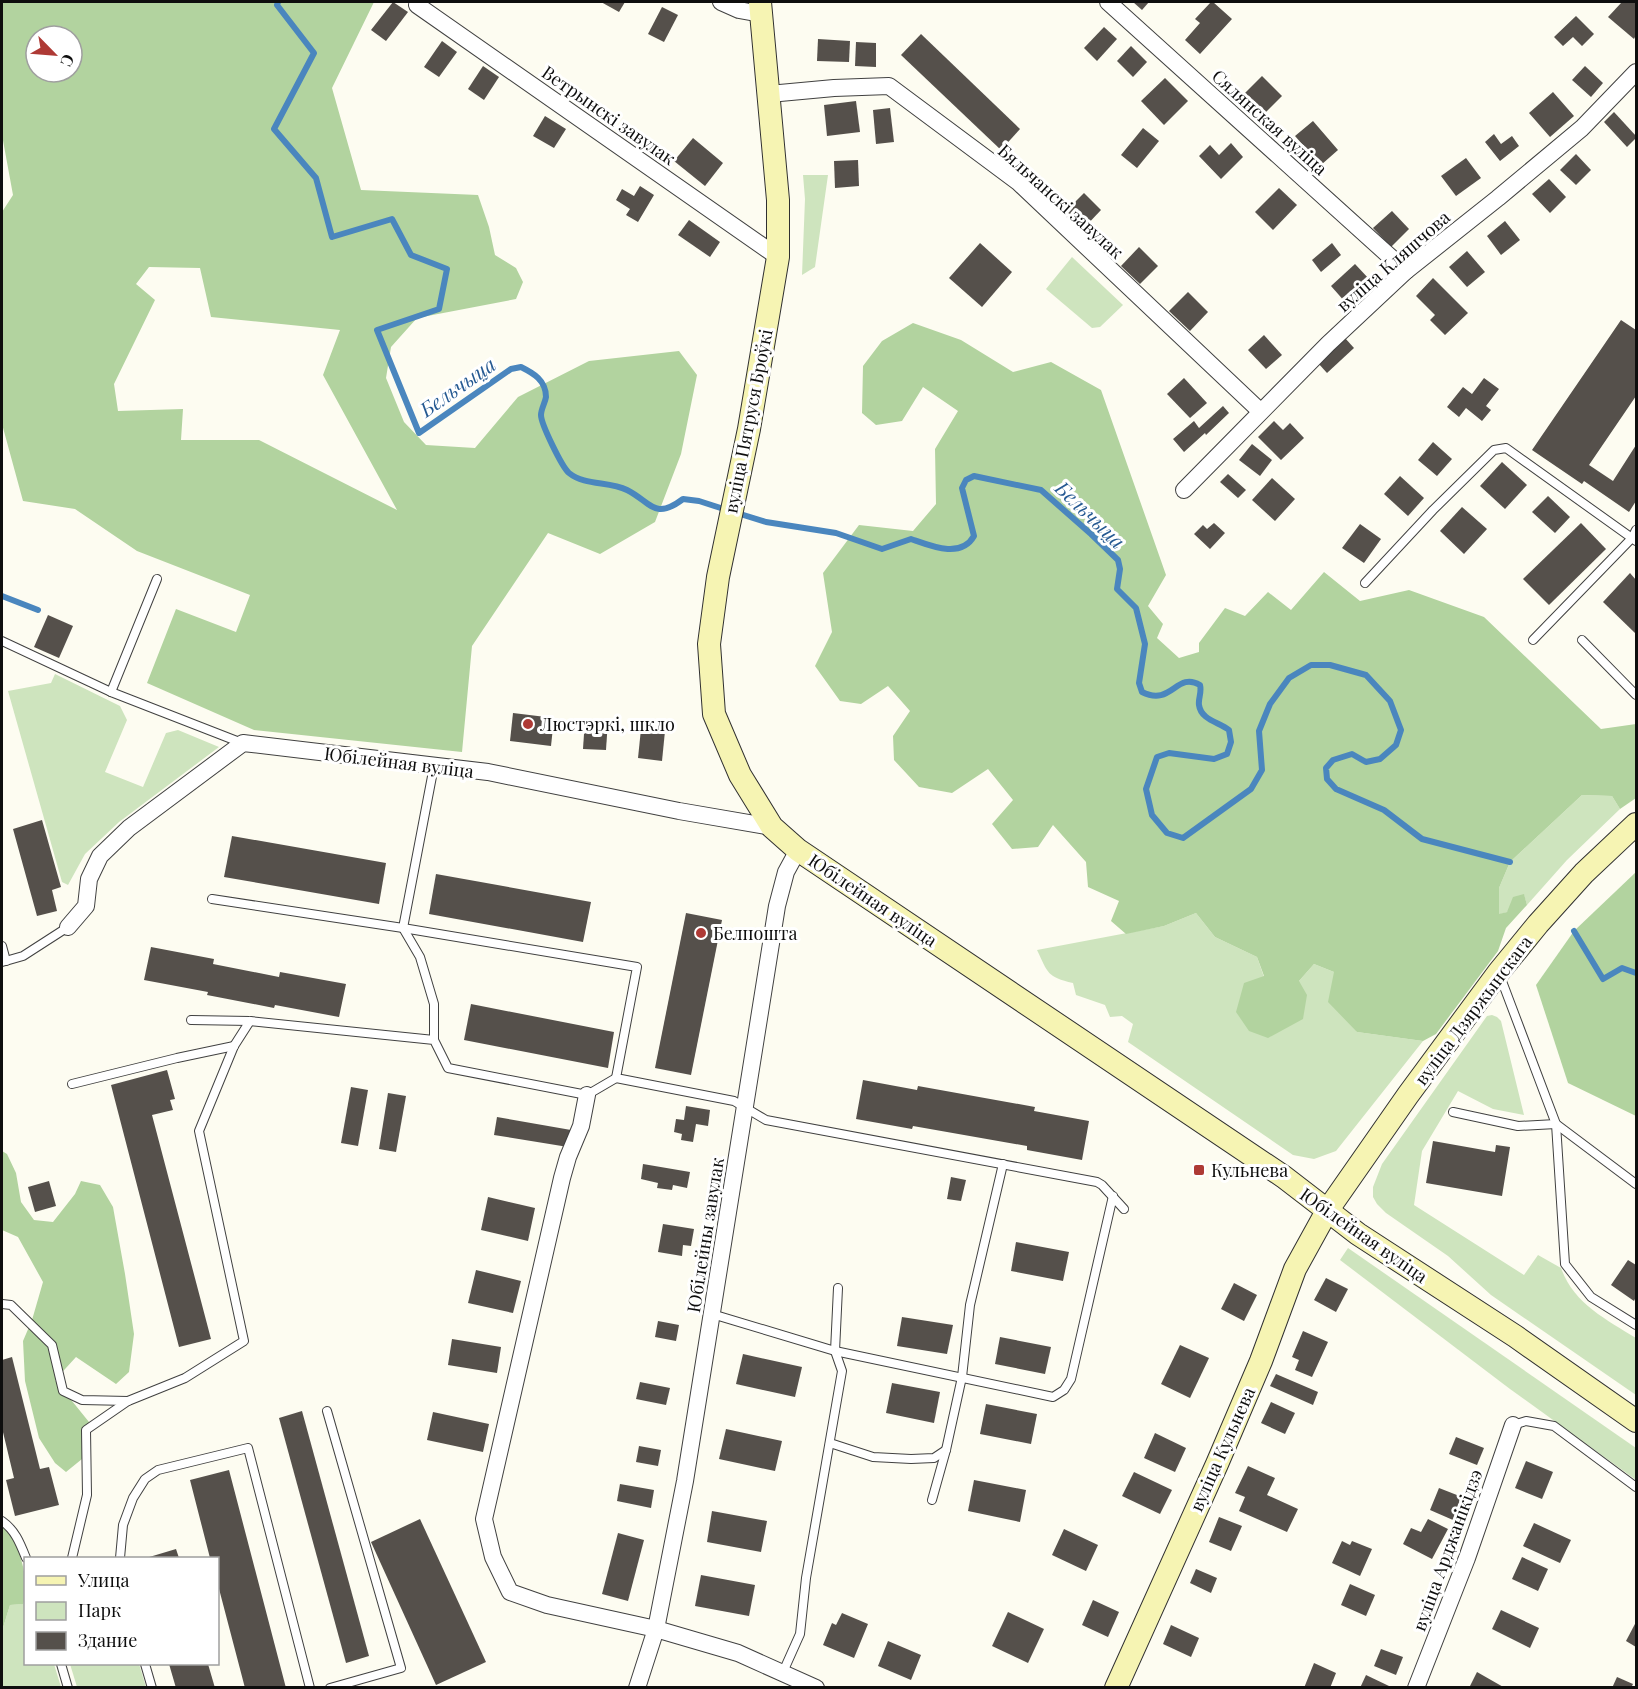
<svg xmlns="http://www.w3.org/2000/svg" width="1638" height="1689" font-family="'Playfair Display',serif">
	<rect width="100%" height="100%" fill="#fdfcf1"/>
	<g fill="#cee4be">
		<path d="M803 175H828L815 267 802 275 805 199Z"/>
		<path d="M1072 257 1123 305 1100 327 1092 328 1046 289Z"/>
		<path d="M55 674 120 706 127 720 105 772 143 787 166 733 178 730 219 747 119 822 85 854 68 885 62 882 8 691 51 683Z"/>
		<path d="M1582 795 1612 796 1620 809 1567 860 1527 905 1524 895 1507 912 1498 915 1499 888 1510 862Z"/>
		<path d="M1196 913 1215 937 1257 957 1264 977 1299 981 1314 964 1334 972 1357 1032 1423 1041 1336 1151 1314 1159 1293 1155 1128 1042 1133 1024 1122 1016 1110 1017 1105 1005 1076 995 1073 983C1047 977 1048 973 1037 950L1164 926Z"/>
		<path d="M1492 1015 1497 1017 1501 1021 1524 1115 1493 1109 1458 1091 1422 1151 1414 1205 1524 1275 1538 1255 1561 1268C1573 1303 1607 1320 1636 1338V1395L1491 1295 1448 1256 1386 1213 1377 1204 1373 1197V1187L1382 1164 1487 1016Z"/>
		<path d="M1348 1248 1636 1448V1480L1510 1389 1340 1260Z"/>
		<path d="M25 1598 26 1664H54L61 1687 2 1688V1631L10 1605 22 1604Z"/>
		<path d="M70 1664H139L146 1687H77Z"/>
	</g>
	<g fill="#b2d39f" fill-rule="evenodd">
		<path d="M2 2H374L332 88 361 190 478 195 489 227 495 255 516 268 523 282 516 299 417 318 391 347 386 378 404 422 426 445 475 448 518 397 589 361 679 351 697 375 681 454 655 522 600 554 548 533 472 646 462 752 254 730 147 683 176 609 236 632 250 595 137 551 75 509 23 501 2 424V212L13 195 2 135ZM36 36H72V72H36ZM149 267 200 268 211 317 340 330 323 375 397 510 259 440H181L183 409 118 411 114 384 155 300 136 284Z"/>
		<path d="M913 323 961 340 1013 372 1051 362 1101 390 1166 575 1148 606 1163 624 1157 638 1179 658 1199 652V643L1225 608 1245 616 1268 592 1291 610 1324 572 1360 601 1409 590 1484 617 1601 729 1636 724V798L1620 809 1612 796 1582 795 1510 862 1499 888V914L1507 912 1513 897 1524 894 1527 905 1506 928 1498 951 1436 1034 1423 1041 1357 1032 1328 1002 1334 972 1314 964 1299 981 1307 995 1303 1019 1268 1038 1249 1031 1236 1012 1244 983 1264 976 1257 957 1215 937 1196 913 1164 926 1126 934 1111 921 1119 901 1088 887 1086 862 1053 825 1038 847 1012 849 992 824 1013 800 988 769 952 793 919 787 894 760 893 736 910 711 888 686 861 704 840 701 815 666 832 632 823 573 859 525 913 531 936 504 935 449 958 411 923 387 902 421 876 425 862 413 863 366 882 341Z"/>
		<path d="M1636 872V1116L1568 1083 1536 985 1574 931Z"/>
		<path d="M2 1151 7 1154 16 1173 21 1202 34 1220 53 1222 75 1194 81 1181 100 1185 113 1207 125 1274 134 1334 129 1372 116 1384 76 1357 55 1380 89 1422 82 1459 66 1472 55 1463 39 1438 25 1381 23 1341 32 1320 43 1282 18 1237 2 1230Z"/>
		<path d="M2 1525C18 1536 32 1586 23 1604L10 1605 2 1631Z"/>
	</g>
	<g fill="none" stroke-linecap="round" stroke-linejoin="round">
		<g stroke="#4a86be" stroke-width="6">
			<path d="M278 2 277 5 314 53 274 129 316 178 332 237 392 219 411 255 447 269 439 309 377 330 419 433 511 369 521 367C533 373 546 380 546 397 545 403 541 409 541 415 541 424 562 467 569 473 585 486 609 481 627 490 651 502 654 521 683 499L699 501 727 510"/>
			<path d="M737 513 766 522 836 533 882 549 911 539C931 546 961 559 974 536L962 488 966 480 974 476 1041 490 1091 534 1118 560 1120 569 1117 589 1136 608 1145 644 1139 683 1142 692C1172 707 1176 671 1200 685 1202 693 1198 698 1199 705 1201 720 1219 722 1229 730L1231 742 1227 754 1214 759 1169 753 1157 757 1146 789 1152 815 1167 833 1183 838 1251 789 1262 770 1259 731 1270 704 1289 678 1311 665H1330L1366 675 1390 701 1401 730 1396 745 1380 759 1366 762 1352 754 1333 760 1326 768 1327 779 1336 789 1384 810 1422 839 1510 862"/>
			<path d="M2 596 38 610"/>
			<path d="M1574 931 1603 979 1622 968 1636 973"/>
		</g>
	</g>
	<g fill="#55504b">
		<path d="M393 2 408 12 386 41 371 30Z"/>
		<path d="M601 2H625L619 12Z"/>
		<path d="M1133 2H1149L1142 10Z"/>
		<path d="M1211 2H1213L1232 19 1200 54 1185 40 1200 23 1195 19Z"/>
		<path d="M1622 2H1636V35L1634 39 1608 17Z"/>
		<path d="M662 7 678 15 664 42 648 34Z"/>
		<path d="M1576 16 1594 34 1582 46 1573 37 1563 46 1554 37Z"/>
		<path d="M1104 27 1117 39 1097 61 1084 48Z"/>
		<path d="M921 34 1020 129 1001 150 901 55Z"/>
		<path d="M818 39 850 41 849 62 817 61Z"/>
		<path d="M442 41 457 52 439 77 424 67Z"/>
		<path d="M856 42 876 43V67L855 66Z"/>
		<path d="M1131 46 1147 62 1133 77 1117 61Z"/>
		<path d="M483 66 499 77 484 100 468 89Z"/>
		<path d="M1585 66 1603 83 1591 97 1572 80Z"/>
		<path d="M1262 76 1282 96 1258 120 1238 100Z"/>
		<path d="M1165 78 1188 101 1164 125 1141 101Z"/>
		<path d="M1553 92 1574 116 1550 137 1529 113Z"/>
		<path d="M856 101 860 132 827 136 824 105Z"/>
		<path d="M890 108 894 142 876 144 873 110Z"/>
		<path d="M1614 112 1636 136V138L1627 147 1604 122Z"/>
		<path d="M545 116 566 129 554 148 533 136Z"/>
		<path d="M1313 121 1338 150 1313 172 1301 159 1309 152 1295 136Z"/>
		<path d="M1143 128 1159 141 1137 168 1121 155Z"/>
		<path d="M1494 134 1501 144 1512 136 1519 146 1500 161 1485 142Z"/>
		<path d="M693 138 723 163 705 186 674 161Z"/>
		<path d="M1231 143 1243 157 1221 179 1199 156 1210 145 1219 155Z"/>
		<path d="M1576 154 1591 170 1576 185 1560 170Z"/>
		<path d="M1466 158 1481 178 1456 196 1441 176Z"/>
		<path d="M858 160 859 186 835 188 834 161Z"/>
		<path d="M1549 179 1566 197 1550 213 1532 194Z"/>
		<path d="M640 186 654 195 638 222 626 215 630 209 616 200 622 189 634 196Z"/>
		<path d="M1279 188 1297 205 1273 230 1255 212Z"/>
		<path d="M1084 193 1101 210 1084 228 1066 211Z"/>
		<path d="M1392 211 1409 229 1391 247 1373 228Z"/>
		<path d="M689 220 720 242 710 257 678 235Z"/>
		<path d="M1505 221 1520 240 1501 255 1487 236Z"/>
		<path d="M980 243 1012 272 982 307 949 278Z"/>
		<path d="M1332 243 1341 255 1321 272 1312 260Z"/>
		<path d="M1139 247 1158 266 1140 284 1121 266Z"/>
		<path d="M1467 251 1485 272 1467 287 1449 267Z"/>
		<path d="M1355 264 1370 280 1346 303 1331 286Z"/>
		<path d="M1433 278 1468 313 1445 335 1430 320 1435 315 1416 296Z"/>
		<path d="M1188 292 1208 312 1190 331 1169 311Z"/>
		<path d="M1621 320 1636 330V396L1589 465 1613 481 1636 445V501L1629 512 1584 481 1582 484 1532 450Z"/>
		<path d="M1264 335 1282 355 1266 369 1248 350Z"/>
		<path d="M1345 338 1354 348 1327 373 1318 363Z"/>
		<path d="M1184 378 1207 403 1190 418 1167 394Z"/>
		<path d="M1484 378 1499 389 1486 406 1491 410 1482 421 1466 408 1459 417 1447 407 1463 387 1472 394Z"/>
		<path d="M1223 406 1229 413 1206 435 1205 433 1184 452 1173 439 1194 421 1199 428Z"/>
		<path d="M1274 421 1283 430 1290 423 1304 438 1281 460 1258 437Z"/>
		<path d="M1433 442 1452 459 1437 476 1418 460Z"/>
		<path d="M1252 444 1272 460 1260 476 1239 460Z"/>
		<path d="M1502 462 1527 485 1505 509 1480 486Z"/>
		<path d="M1228 474 1246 490 1238 498 1220 482Z"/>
		<path d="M1400 476 1424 498 1408 516 1384 494Z"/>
		<path d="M1272 478 1295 499 1275 521 1252 500Z"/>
		<path d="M1548 496 1570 517 1555 533 1532 512Z"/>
		<path d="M1462 507 1487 529 1464 554 1440 531Z"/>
		<path d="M1214 523 1225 533 1210 549 1194 534 1203 525 1207 529Z"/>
		<path d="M1581 523 1606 549 1549 605 1523 579Z"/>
		<path d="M1360 524 1381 539 1364 563 1342 548Z"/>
		<path d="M1630 573 1636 580V634L1603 602Z"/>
		<path d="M48 615 73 626 59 658 34 647Z"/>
		<path d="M513 713 554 718 551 746 510 741Z"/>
		<path d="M585 719 608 720 606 750 583 749Z"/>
		<path d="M641 729 665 731 662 761 638 758Z"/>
		<path d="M42 820 61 887 52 890 57 911 37 916 13 829Z"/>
		<path d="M232 836 386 863 379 904 224 877Z"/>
		<path d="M436 874 591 902 583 942 429 914Z"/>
		<path d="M686 913 722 920 691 1075 655 1068Z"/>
		<path d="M151 947 214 959 213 964 279 977 280 972 346 984 339 1017 275 1005 274 1008 207 995 208 992 144 980Z"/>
		<path d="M471 1004 614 1032 608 1068 464 1040Z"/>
		<path d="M167 1070 175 1099 170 1100 173 1110 152 1115 211 1339 179 1347 111 1085Z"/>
		<path d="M863 1080 917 1090 918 1086 1035 1107 1034 1111 1089 1121 1082 1160 1027 1150V1146L913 1126 912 1129 856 1119Z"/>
		<path d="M351 1087 368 1090 358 1146 341 1143Z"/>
		<path d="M388 1093 406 1096 396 1152 379 1149Z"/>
		<path d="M686 1106 710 1110 708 1126 696 1124 693 1142 681 1140 682 1134 674 1132 676 1119 684 1120Z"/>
		<path d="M497 1117 571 1130 568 1147 494 1135Z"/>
		<path d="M1433 1141 1495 1152 1496 1145 1510 1147 1502 1196 1426 1183Z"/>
		<path d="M643 1164 690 1172 687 1188 673 1185 672 1190 657 1188 658 1183 641 1179Z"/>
		<path d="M951 1177 966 1180 961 1201 947 1199Z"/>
		<path d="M49 1181 56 1206 35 1212 28 1187Z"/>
		<path d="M488 1197 535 1208 528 1241 481 1230Z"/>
		<path d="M663 1224 694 1229 691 1246 683 1245 682 1256 658 1252Z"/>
		<path d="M1016 1242 1069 1252 1063 1281 1011 1271Z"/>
		<path d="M1628 1260 1636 1265V1297L1634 1301 1611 1285Z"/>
		<path d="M476 1270 521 1281 513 1313 468 1303Z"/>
		<path d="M1326 1278 1348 1289 1336 1312 1314 1300Z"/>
		<path d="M1234 1283 1257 1295 1244 1321 1221 1309Z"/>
		<path d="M902 1317 953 1325 947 1354 897 1346Z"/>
		<path d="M658 1321 679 1325 676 1341 655 1337Z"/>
		<path d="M1303 1331 1328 1342 1312 1377 1295 1370 1299 1360 1292 1357Z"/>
		<path d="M1000 1337 1051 1347 1045 1374 995 1364Z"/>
		<path d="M452 1339 501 1347 497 1373 448 1365Z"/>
		<path d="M1180 1345 1209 1358 1190 1398 1161 1384Z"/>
		<path d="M743 1354 802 1367 795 1397 736 1384Z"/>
		<path d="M12 1357 40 1469 49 1467 59 1505 15 1516 6 1480 14 1478 2 1428V1360Z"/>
		<path d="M1276 1374 1318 1392 1313 1405 1270 1386Z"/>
		<path d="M640 1382 670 1388 666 1405 636 1399Z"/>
		<path d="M892 1383 940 1392 934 1423 886 1413Z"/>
		<path d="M1271 1402 1295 1413 1285 1434 1261 1423Z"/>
		<path d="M986 1404 1037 1414 1031 1444 980 1434Z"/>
		<path d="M302 1411 369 1656 346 1663 279 1418Z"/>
		<path d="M433 1412 489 1424 483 1452 427 1440Z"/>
		<path d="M726 1429 782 1441 775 1471 719 1459Z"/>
		<path d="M1155 1433 1186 1448 1175 1472 1144 1458Z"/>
		<path d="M1456 1437 1484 1448 1477 1465 1449 1454Z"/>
		<path d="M639 1446 661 1450 658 1466 636 1462Z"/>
		<path d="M1526 1461 1553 1472 1542 1499 1515 1488Z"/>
		<path d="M1248 1466 1275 1478 1267 1495 1298 1509 1287 1532 1239 1511 1245 1497 1235 1493Z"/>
		<path d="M229 1470 286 1688H245L218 1585V1558H210L190 1480Z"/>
		<path d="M1134 1472 1172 1490 1160 1514 1122 1496Z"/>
		<path d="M974 1480 1026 1490 1020 1522 968 1511Z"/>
		<path d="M620 1484 654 1490 651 1508 617 1501Z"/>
		<path d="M1439 1488 1462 1497 1453 1520 1430 1510Z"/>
		<path d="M712 1511 767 1521 761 1552 707 1542Z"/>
		<path d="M1219 1517 1242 1526 1231 1551 1209 1542Z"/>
		<path d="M420 1519 486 1662 436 1685 371 1542Z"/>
		<path d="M1428 1519 1448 1529 1432 1559 1403 1544 1411 1528 1421 1532Z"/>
		<path d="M1534 1523 1571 1540 1560 1563 1523 1546Z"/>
		<path d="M1064 1529 1098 1545 1086 1571 1052 1555Z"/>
		<path d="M618 1533 644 1540 628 1601 602 1594Z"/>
		<path d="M1342 1541 1350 1545 1352 1541 1372 1549 1360 1576 1332 1563Z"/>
		<path d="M176 1549 179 1558H146Z"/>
		<path d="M1522 1557 1548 1569 1538 1591 1512 1579Z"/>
		<path d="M1196 1569 1217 1578 1211 1593 1190 1583Z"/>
		<path d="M701 1575 755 1585 749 1616 695 1606Z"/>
		<path d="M1350 1584 1375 1595 1366 1616 1341 1605Z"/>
		<path d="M1093 1600 1119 1612 1108 1637 1082 1625Z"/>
		<path d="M1501 1610 1539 1628 1530 1648 1492 1629Z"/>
		<path d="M1008 1612 1044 1629 1028 1663 992 1646Z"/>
		<path d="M842 1613 868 1624 854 1658 823 1645 832 1623 836 1625Z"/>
		<path d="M1636 1622V1647L1626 1641Z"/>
		<path d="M1171 1625 1199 1638 1191 1657 1163 1644Z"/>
		<path d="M888 1641 921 1655 911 1680 878 1666Z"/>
		<path d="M1381 1649 1403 1657 1396 1675 1374 1666Z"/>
		<path d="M1314 1663 1336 1673 1330 1688H1304Z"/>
		<path d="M169 1664H208L215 1688H176Z"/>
		<path d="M1477 1672 1505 1688H1469Z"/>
		<path d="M1366 1675 1389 1686V1688H1360Z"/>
		<path d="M1617 1677 1633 1684 1631 1688H1612Z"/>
	</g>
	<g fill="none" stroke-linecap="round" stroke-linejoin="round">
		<defs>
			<g id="lane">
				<path d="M1365 583 1433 510 1494 450 1506 448 1636 541"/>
				<path d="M1533 640 1632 538 1636 530"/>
				<path d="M1582 640 1636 695"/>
				<path d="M2 641 111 692 242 743"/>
				<path d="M111 692 157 579"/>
				<path d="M434 766 403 928 420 957 434 1004V1040"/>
				<path d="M212 899 403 928 637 967 616 1078 734 1101 766 1120 1097 1182 1102 1185 1124 1209"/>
				<path d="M2 946 6 961"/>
				<path d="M2 962 23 956 68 927"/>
				<path d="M1500 976 1556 1124 1565 1264 1591 1297 1636 1325"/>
				<path d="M191 1020 250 1021 434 1040 448 1068 587 1095 616 1078"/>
				<path d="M72 1084 177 1058 234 1046"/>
				<path d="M1453 1112 1518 1126 1556 1124 1636 1184"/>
				<path d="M2 1304 11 1305 52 1345 63 1391 82 1400 128 1401"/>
				<path d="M712 1314 835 1351 1053 1397 1064 1390 1071 1379 1113 1196"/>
				<path d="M327 1411 401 1668 330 1688"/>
				<path d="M1513 1425 1526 1421 1554 1426 1636 1487"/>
				<path d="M830 1443 873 1457 911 1459 934 1458 946 1450"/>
				<path d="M932 1500 946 1450 962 1377 970 1305 1003 1164"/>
				<path d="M2 1521C15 1530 20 1543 26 1558"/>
				<path d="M72 1558 87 1495 86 1430 128 1401 185 1378 244 1341 199 1131 234 1046 250 1021"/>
				<path d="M120 1558 123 1525 133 1498 145 1479 158 1470 248 1448 310 1688"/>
				<path d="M61 1664 68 1688"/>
				<path d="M145 1664 152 1688"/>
				<path d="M783 1672 800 1634 806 1578 842 1371 835 1351 838 1288"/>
			</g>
			<g id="street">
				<path d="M721 2 739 10 761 14"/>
				<path d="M1108 2 1406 271"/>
				<path d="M417 5 778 257"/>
				<path d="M769 94 834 88 889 86 1018 182 1260 411"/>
				<path d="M1184 490 1328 344 1406 271 1498 198 1582 128 1636 72"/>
				<path d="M68 927 86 906 89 879 100 856 129 828 243 743 488 772 679 811 772 827"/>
				<path d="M587 1095 581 1126 568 1157 562 1178 484 1519 493 1557 510 1592 547 1605 656 1629 738 1653 816 1688"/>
				<path d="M637 1688 656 1629 685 1481 777 906 786 872 798 850"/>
				<path d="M1416 1688 1467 1558 1513 1425"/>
			</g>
			<g id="secondary">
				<path d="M760 2 778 200V257L749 429 718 577 709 644 714 714 740 775 772 827 798 850 1284 1177 1358 1234 1515 1336 1636 1421"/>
				<path d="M1116 1688 1217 1464 1261 1361 1295 1269 1327 1211 1408 1095 1498 973 1538 924 1584 873 1636 824"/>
			</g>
		</defs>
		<use href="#lane" stroke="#414141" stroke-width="10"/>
		<use href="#street" stroke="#414141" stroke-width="18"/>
		<use href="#secondary" stroke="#303030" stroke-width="24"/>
		<use href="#lane" stroke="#fff" stroke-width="8"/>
		<use href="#street" stroke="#fff" stroke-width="16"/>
		<use href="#secondary" stroke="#f6f4b3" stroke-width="22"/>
	</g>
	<g fill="#ae3a35" stroke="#fff" stroke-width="2">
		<circle cx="528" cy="724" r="6"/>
		<circle cx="701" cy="933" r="6"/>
		<rect x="1193" y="1164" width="12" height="12" rx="3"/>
	</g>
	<g text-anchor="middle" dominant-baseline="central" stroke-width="6" stroke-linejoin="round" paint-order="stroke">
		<g font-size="18" fill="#0e0e0e" stroke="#fff">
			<text transform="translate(609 115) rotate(35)">Ветрынскі завулак</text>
			<text transform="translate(1270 122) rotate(42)">Сялянская вуліца</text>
			<text transform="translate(1061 201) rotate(42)">Бяльчанскі завулак</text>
			<text transform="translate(1393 261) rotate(-41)">вуліца Кляшчова</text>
			<text transform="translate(748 421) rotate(-79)">вуліца Пятруся Броўкі</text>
			<text transform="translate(399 762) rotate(7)">Юбілейная вуліца</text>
			<text transform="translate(873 900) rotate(34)">Юбілейная вуліца</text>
			<text transform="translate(1473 1010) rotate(-53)">вуліца Дзяржынскага</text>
			<text transform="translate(705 1235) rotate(-81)">Юбілейны завулак</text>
			<text transform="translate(1364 1235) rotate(35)">Юбілейная вуліца</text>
			<text transform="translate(1222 1449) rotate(-66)">вуліца Кульнева</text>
			<text transform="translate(1447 1550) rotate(-70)">вуліца Арджанікідзэ</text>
		</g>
		<g font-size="18" fill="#0e0e0e" stroke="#fff" text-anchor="start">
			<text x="540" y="724">Люстэркі, шкло</text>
			<text x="713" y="933">Белпошта</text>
			<text x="1211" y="1170">Кульнева</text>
		</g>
		<g font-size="20" font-style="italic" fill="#255992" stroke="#fff">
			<text transform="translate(457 386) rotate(-35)">Бельчыца</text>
			<text transform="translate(1091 514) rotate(44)">Бельчыца</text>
		</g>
	</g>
	<rect width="1638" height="1689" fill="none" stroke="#0e0e0e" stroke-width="6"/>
	<rect x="24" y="1557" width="195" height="108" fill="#ffffff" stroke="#9f9f9f" stroke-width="1.5"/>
	<rect x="36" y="1576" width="30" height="9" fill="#f6f4b3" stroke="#9f9f9f" stroke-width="1.5"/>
	<text x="78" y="1587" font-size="18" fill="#0e0e0e">Улица</text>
	<rect x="36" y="1602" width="30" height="18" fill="#cee4be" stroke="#9f9f9f" stroke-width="1.5"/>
	<text x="78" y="1617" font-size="18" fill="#0e0e0e">Парк</text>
	<rect x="36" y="1632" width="30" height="18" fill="#55504b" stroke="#9f9f9f" stroke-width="1.5"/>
	<text x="78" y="1647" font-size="18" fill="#0e0e0e">Здание</text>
	<g transform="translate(54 54) rotate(115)"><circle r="28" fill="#ffffff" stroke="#9f9f9f" stroke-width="1.5"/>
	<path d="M0-4.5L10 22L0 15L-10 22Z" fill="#ae3a35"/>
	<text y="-9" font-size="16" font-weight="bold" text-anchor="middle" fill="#0e0e0e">С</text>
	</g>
</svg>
